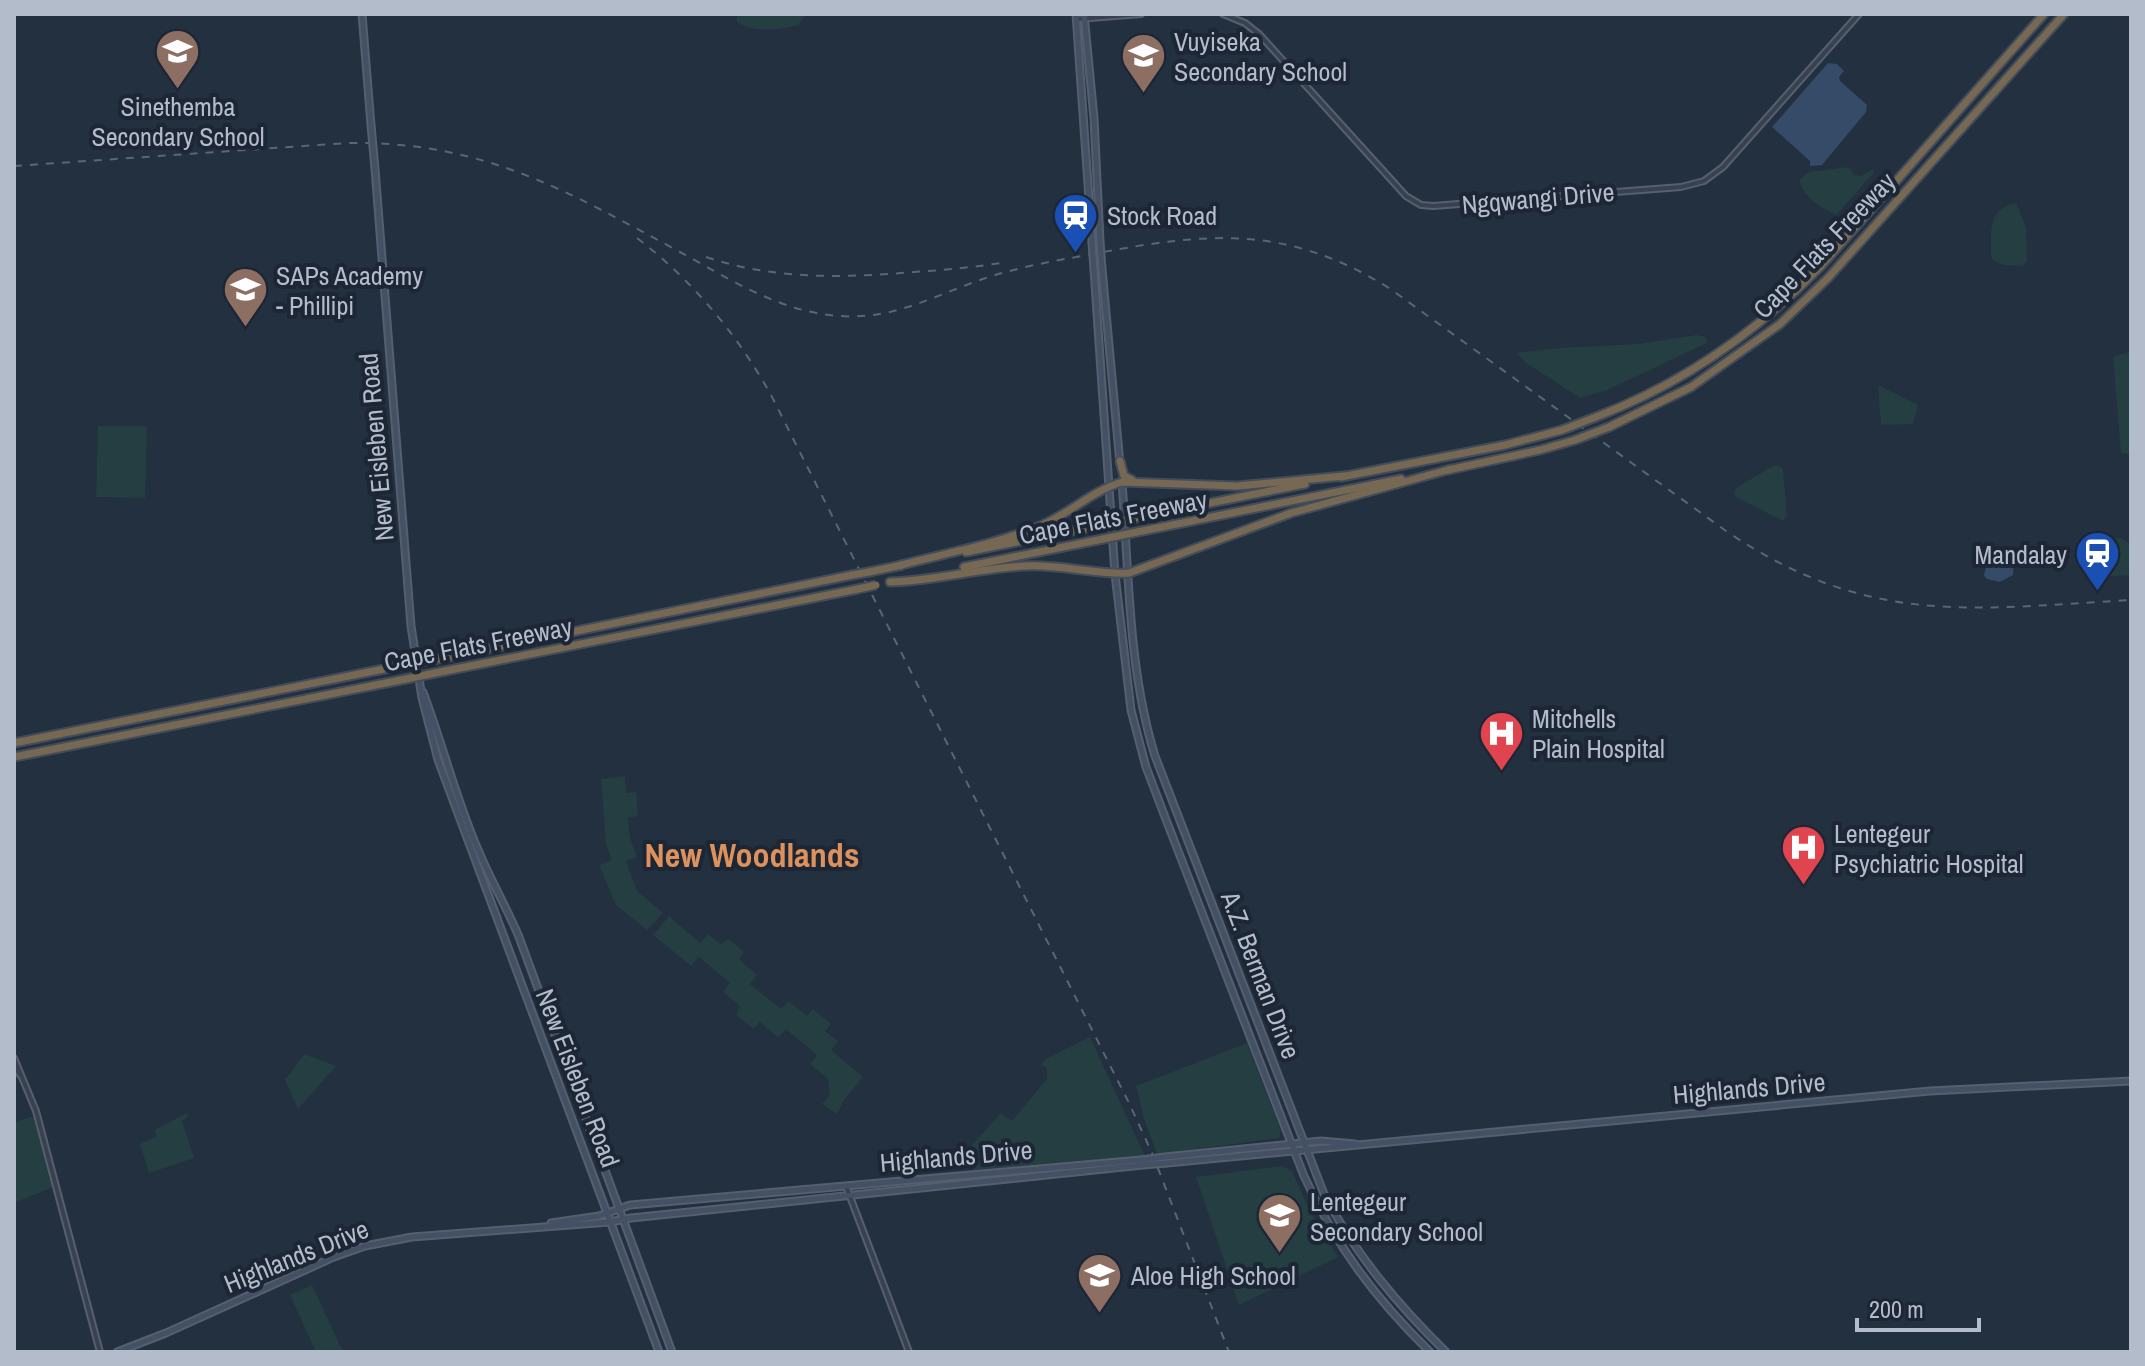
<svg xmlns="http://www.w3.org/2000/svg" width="2145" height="1366" font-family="'Archivo Narrow',sans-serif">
	<rect width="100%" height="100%" fill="#223040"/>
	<g fill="#243e41">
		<path d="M737 14H806L798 25C781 30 751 33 737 22Z"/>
		<path d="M1849 167 1854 175 1861 176 1873 169V174L1836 215C1821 207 1804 199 1799 180L1808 172Z"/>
		<path d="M2016 203 2026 227 2027 261 2023 266 2004 265 1993 260 1991 254C1991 230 1988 209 2016 203Z"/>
		<path d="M1697 335 1706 337 1707 343 1607 390 1580 398 1526 363 1516 353 1560 348 1638 344Z"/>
		<path d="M2131 351V454L2121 453 2113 357Z"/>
		<path d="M1878 385 1918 405 1913 424 1881 425Z"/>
		<path d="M98 426H147L145 498 96 497Z"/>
		<path d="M1773 466H1780L1783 469 1787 516 1783 521 1736 497 1734 493 1736 488Z"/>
		<path d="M2120 538 2131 544V575L2103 577 2100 539Z"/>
		<path d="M625 776 626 793 636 792 638 816 628 818 630 838 637 857 626 861 637 891 663 913 647 930 616 905 599 865 612 860 606 844 601 779Z"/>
		<path d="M669 916 700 943 708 934 720 944 729 939 744 952 739 959 757 975 750 984 781 1009 789 1001 807 1016 813 1009 831 1024 825 1031 838 1041 831 1050 863 1077 844 1100 837 1114 822 1104 830 1095 828 1079 810 1064 817 1055 786 1029 778 1037 760 1022 754 1029 736 1015 740 1006 723 992 730 983 699 957 691 966 653 935Z"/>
		<path d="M1090 1037 1145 1156 974 1170 972 1145 1001 1113 1012 1121 1047 1079V1069L1041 1064 1046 1059Z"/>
		<path d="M1247 1043 1281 1131 1279 1138 1157 1154 1144 1119 1136 1086Z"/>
		<path d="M304 1054 336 1066 298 1109 285 1080Z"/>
		<path d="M187 1113 188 1117 182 1121 194 1158 149 1173 140 1144 157 1136 154 1130Z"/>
		<path d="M33 1116 53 1187 14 1203V1123Z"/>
		<path d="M1282 1166 1292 1171 1308 1207 1338 1257 1239 1305 1196 1177Z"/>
		<path d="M312 1285 343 1352H316L290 1295Z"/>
	</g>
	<g fill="#354b68">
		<path d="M1828 63 1837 64 1844 71 1839 77 1840 81 1867 105 1866 112 1822 165 1810 166V161L1772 127Z"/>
		<path d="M1989 552H2014L2013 575 2000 582 1987 579 1984 576Z"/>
	</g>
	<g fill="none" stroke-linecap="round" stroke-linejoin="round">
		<defs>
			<g id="tertiary">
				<path d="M1223 14 1245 23 1259 34 1406 196 1421 205 1433 206 1681 187 1704 181 1723 167 1859 14"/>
				<path d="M1077 19 1141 14"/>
				<path d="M14 1058 36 1111 100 1352"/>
				<path d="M14 1065 20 1075"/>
				<path d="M846 1186 909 1352"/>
			</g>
			<g id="secondary">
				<path d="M362 14 371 125"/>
				<path d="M1076 14 1092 242"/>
				<path d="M1084 14 1094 118 1100 241"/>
				<path d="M375 169 411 626 422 698 438 760 659 1352"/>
				<path d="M1102 269 1120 464"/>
				<path d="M1094 270 1115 574 1131 710 1146 767 1165 817 1304 1176C1336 1246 1374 1297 1430 1352"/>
				<path d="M1122 482C1129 573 1128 669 1155 756L1324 1194C1356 1255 1397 1304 1446 1352"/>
				<path d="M423 692C443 745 456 800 479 852 491 881 507 908 519 937L672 1352"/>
				<path d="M1165 1157 1321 1141 1355 1144"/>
				<path d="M1167 1163 1930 1091 2131 1081"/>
				<path d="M551 1223 599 1216 630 1205 1141 1160"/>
				<path d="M117 1352 166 1333 334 1257 365 1246 412 1237 610 1222 631 1218 1143 1165"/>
			</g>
			<g id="motorway">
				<path d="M1596 417C1682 384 1757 332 1821 266L2044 14"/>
				<path d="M1609 427 1691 387 1780 324 1828 278 2064 14"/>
				<path d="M1120 461 1124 476 1132 480"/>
				<path d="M1448 470 1540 450 1575 440"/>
				<path d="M1341 477 1505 445 1562 430"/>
				<path d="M1135 518 1305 484"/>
				<path d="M1137 532 1401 479"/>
				<path d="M966 552 1101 525"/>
				<path d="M901 565C947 553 996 544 1040 526 1069 514 1092 491 1122 482L1237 486 1344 476"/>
				<path d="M964 567 1103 539"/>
				<path d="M869 572 902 565"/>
				<path d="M890 582C935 581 979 568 1025 566 1060 564 1095 575 1129 573L1291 513 1451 469"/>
				<path d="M443 658 852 575"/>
				<path d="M445 671 858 589"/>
				<path d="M14 743 404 665"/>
				<path d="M14 757 406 679"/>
			</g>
		</defs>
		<use href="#tertiary" stroke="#555f6e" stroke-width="8"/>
		<use href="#secondary" stroke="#555f6e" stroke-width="9"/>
		<use href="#motorway" stroke="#424c5b" stroke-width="11"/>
		<use href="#tertiary" stroke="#374150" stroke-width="4"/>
		<use href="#secondary" stroke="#445063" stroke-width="5"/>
		<use href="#motorway" stroke="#766853" stroke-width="7"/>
		<g stroke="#586677" stroke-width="2" stroke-dasharray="8 8" stroke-linecap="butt">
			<path d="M14 166 347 143C483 141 565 190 680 252 731 280 782 313 841 316 895 320 937 294 986 278 1022 266 1060 260 1098 253 1210 232 1287 225 1389 288L1726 531C1868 627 1970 609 2131 600"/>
			<path d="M637 238C693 281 737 334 771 395L1129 1103 1152 1153 1229 1352"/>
			<path d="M706 257C775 280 843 278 914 272 945 270 976 267 1007 262"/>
		</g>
		<defs>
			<g id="secondary-bridge">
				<path d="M371 125 375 169"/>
				<path d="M1100 241 1102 269"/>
				<path d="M1092 242 1094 270"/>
				<path d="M1141 1160 1165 1157"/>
				<path d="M1143 1165 1167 1163"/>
			</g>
			<g id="motorway-bridge">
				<path d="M1562 430 1596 417"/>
				<path d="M1575 440 1609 427"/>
				<path d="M1101 525 1135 518"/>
				<path d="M1103 539 1137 532"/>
				<path d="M852 575 869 572"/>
				<path d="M858 589 876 585"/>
				<path d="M404 665 443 658"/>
				<path d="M406 679 445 671"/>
			</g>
		</defs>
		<use href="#secondary-bridge" stroke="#555f6e" stroke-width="9" stroke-linecap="butt"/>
		<use href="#motorway-bridge" stroke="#424c5b" stroke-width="11" stroke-linecap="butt"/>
		<use href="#secondary-bridge" stroke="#445063" stroke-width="5"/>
		<use href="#motorway-bridge" stroke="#766853" stroke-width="7"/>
	</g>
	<defs>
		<symbol id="school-pin" viewBox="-11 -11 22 30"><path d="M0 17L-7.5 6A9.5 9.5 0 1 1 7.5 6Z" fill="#8d6e63" stroke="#1c2635"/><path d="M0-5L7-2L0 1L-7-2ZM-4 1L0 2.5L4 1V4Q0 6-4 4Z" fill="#fff"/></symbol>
		<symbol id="station-pin" viewBox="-11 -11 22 30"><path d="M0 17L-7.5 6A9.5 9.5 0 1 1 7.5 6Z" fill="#1a4fb4" stroke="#1c2635"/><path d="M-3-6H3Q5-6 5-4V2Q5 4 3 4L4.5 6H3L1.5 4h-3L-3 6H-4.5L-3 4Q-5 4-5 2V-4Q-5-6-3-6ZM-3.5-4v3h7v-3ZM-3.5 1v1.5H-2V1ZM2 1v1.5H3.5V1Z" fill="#fff"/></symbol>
		<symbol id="university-pin" viewBox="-11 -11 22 30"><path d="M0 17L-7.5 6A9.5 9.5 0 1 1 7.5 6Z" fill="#8d6e63" stroke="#1c2635"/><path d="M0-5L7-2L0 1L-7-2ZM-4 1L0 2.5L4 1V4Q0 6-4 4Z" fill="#fff"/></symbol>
		<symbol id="hospital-pin" viewBox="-11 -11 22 30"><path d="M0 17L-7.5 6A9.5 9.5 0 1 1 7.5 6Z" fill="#e0444e" stroke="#1c2635"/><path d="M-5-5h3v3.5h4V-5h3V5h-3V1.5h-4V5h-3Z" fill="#fff"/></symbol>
	</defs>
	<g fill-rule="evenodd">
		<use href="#school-pin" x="152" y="26" width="51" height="69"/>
		<use href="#school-pin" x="1118" y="30" width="51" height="69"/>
		<use href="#station-pin" x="1050" y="190" width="51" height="69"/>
		<use href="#university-pin" x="220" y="264" width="51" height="69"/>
		<use href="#station-pin" x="2072" y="528" width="51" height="69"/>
		<use href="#hospital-pin" x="1476" y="708" width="51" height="69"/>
		<use href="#hospital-pin" x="1778" y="822" width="51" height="69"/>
		<use href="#school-pin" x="1254" y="1190" width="51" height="69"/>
		<use href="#school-pin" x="1074" y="1250" width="51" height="69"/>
	</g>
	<g text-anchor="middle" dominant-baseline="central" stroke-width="8" stroke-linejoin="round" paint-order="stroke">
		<g font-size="26" fill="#b3bccb" stroke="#1c2635" text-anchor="start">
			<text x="1174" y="41">Vuyiseka<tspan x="1174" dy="30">Secondary School</tspan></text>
			<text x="178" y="106" text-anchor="middle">Sinethemba<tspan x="178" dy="30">Secondary School</tspan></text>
			<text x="1107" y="215">Stock Road</text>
			<text x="276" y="275">SAPs Academy<tspan x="276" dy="30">- Phillipi</tspan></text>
			<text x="2067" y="554" text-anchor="end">Mandalay</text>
			<text x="1532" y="718">Mitchells<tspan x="1532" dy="30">Plain Hospital</tspan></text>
			<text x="1834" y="833">Lentegeur<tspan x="1834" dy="30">Psychiatric Hospital</tspan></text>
			<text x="1310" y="1201">Lentegeur<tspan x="1310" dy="30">Secondary School</tspan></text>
			<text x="1131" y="1275">Aloe High School</text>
		</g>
		<g font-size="26" fill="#b3bccb" stroke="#1c2635">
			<text transform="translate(1538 198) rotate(-5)">Ngqwangi Drive</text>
			<text transform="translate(1824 245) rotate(-46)">Cape Flats Freeway</text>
			<text transform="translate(376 447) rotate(-95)">New Eisleben Road</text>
			<text transform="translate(1113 517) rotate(-11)">Cape Flats Freeway</text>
			<text transform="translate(478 644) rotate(-11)">Cape Flats Freeway</text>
			<text transform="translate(1261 975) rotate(69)">A.Z. Berman Drive</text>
			<text transform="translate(578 1078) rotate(69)">New Eisleben Road</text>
			<text transform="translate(1749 1088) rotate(-5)">Highlands Drive</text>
			<text transform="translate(956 1156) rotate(-5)">Highlands Drive</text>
			<text transform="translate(296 1256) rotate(-22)">Highlands Drive</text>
		</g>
		<g font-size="34" font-weight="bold" fill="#dd915c" stroke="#1c2635">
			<text x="752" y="855">New Woodlands</text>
		</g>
	</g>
	<rect width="2145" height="1366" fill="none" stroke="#b3bccb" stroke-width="32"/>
	<path d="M1857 1318v12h122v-12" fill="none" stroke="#b3bccb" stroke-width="4"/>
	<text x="1869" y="1318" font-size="24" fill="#b3bccb" stroke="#1c2635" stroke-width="6" paint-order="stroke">200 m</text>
</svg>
